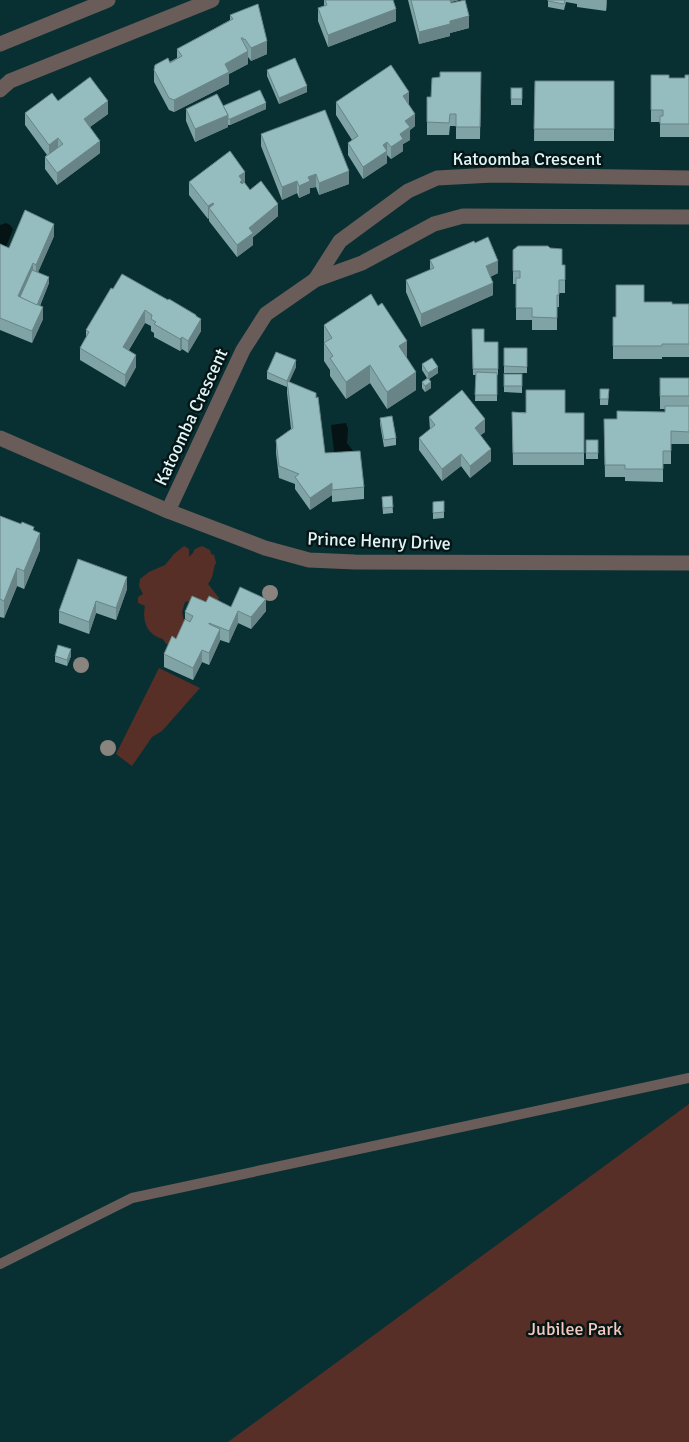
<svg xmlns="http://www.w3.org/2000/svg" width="689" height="1442" font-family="Signika,sans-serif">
	<rect width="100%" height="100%" fill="#083033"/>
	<g fill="#582f26">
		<path d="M184 546 189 549V557L193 553 195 549 202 546 210 550 211 554 214 555 216 563C212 570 215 575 208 584L219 598 216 603 210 606 197 599 185 602 182 612 185 626 176 645 166 644 163 639C147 635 142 621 145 606L138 603V597L143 594 139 586 140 579 149 572 165 565 174 554Z"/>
		<path d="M159 668 200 688 162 731 152 737 132 766 116 754Z"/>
		<path d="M689 1104V1442H228Z"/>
	</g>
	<g fill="#051314">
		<path d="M6 223 10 225 13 229 4 252H0V225Z"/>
		<path d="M346 423 348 429 347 443 353 451 335 461 331 425Z"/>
	</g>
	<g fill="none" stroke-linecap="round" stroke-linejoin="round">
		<path stroke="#6a5c58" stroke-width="10" d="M0 1264 132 1198 689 1078"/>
		<g stroke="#6a5c58" stroke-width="15">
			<path d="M0 44 108 0"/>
			<path d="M0 90 10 81 212 0"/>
			<path d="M315 280 340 241 408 191 437 178 493 175 689 178"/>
			<path d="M0 438 168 511 265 548 309 560 355 562 689 563"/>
			<path d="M168 511 243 350 266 314 315 280 362 263 434 224 463 216 689 217"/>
		</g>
	</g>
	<g fill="#8a847f">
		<circle cx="270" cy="593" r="8"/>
		<circle cx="81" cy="665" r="8"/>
		<circle cx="108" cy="748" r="8"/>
	</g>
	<g fill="#80a3a5">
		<path d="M324 0H393L396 21 328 47 318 21V8L324 6Z"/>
		<path d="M408 0H459L451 2V3L469 28 450 33V36L419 44Z"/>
		<path d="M548 0H607L606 11 577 7V4L566 2 564 10 548 7Z"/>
		<path d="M230 15 267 54 251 61 248 57V64L229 74V84L174 112 169 110 154 82V70L177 58V49L230 20Z"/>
		<path d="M267 70 307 92 279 104 267 76Z"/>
		<path d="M481 72 480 139H456V126H450L449 135H427V97H431L440 77Z"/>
		<path d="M651 75 669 78H685L689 75V137H660V122H651Z"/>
		<path d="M535 81H614V141H534Z"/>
		<rect x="511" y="88" width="11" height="17"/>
		<path d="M58 101 108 114 90 127 100 153 57 185 45 169V157L47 155 25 125V113Z"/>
		<path d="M336 102 409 105 415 126 410 130V140L403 144V151L391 159 387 155V163L363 179 348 155V143L352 140 336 115Z"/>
		<path d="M223 106 266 109 230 125H228V127L195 142 186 121V109Z"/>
		<path d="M261 134 349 184 319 195 316 187 310 188V193L299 198 297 193 282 200 261 146Z"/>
		<path d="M189 182 245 184 250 190 278 216 253 237V245L237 257 209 221V218L208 219 189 195Z"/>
		<path d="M54 236 38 272 49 283 40 306 43 319 32 343 0 330V244L9 248Z"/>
		<path d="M475 243 498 273 490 277 493 295 421 327 406 292V280L430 270V260Z"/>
		<path d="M513 250 562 265H565V293H559V307H557V330H532V320H516V284H513Z"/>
		<path d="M113 289 196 316 201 331 188 353 182 349 180 351 154 337V333L151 331V326L145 323 129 350 136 367 125 387 80 360V348L86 337V330Z"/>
		<path d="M644 302 672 304H689V357H662V359H613V317H616Z"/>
		<path d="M324 325 407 358 416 390 387 409 370 383 346 399 330 376V370L324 361Z"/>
		<path d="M472 329 484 342H498V375H497V401H475L476 375H473Z"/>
		<rect x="504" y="348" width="23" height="25"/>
		<path d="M422 364 438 373 429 379 431 388 425 392 422 388V382L427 378 422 370Z"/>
		<path d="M296 367 289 381 325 453 364 487V499L332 502V495L310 510 295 489V484L279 478 276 453V440L291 429 287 393V386V387L267 379V372Z"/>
		<path d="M504 374H522V393L504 392Z"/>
		<path d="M660 378H689V444H671V464H663V482L625 481V477H605L604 419H617L665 412V409H660Z"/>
		<path d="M600 389H609L608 405H600Z"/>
		<path d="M512 412 584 413V465H513Z"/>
		<path d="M429 417 485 432 480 435 491 461 470 478 461 466 442 481 419 450V438L430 430Z"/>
		<path d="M380 418 396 438V445L384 447 380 424Z"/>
		<rect x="586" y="440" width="12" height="19"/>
		<path d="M392 496 393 513 383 514 382 497Z"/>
		<path d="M433 502 444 512V518L433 519Z"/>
		<path d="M0 516 34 530 40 550 24 589 17 586 4 618 0 617Z"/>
		<path d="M127 589 116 620 96 613 89 634 59 623V611Z"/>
		<path d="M206 602 231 607 266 611 251 629 238 623 229 643 220 640 209 665 202 662 193 680 164 667V654L176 639 185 620V612Z"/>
		<path d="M55 656H71L67 666 55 662Z"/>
	</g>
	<g fill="#688486">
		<path d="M448 0H459L451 2Z"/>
		<path d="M606 0H607L606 11Z"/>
		<path d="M396 9V21L328 47V35Z"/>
		<path d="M469 16V28L450 33V36L419 44V32L450 21Z"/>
		<path d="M267 41V54L251 61V48Z"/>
		<path d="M248 51V64L229 74V84L174 112V100L225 64Z"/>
		<path d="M307 86V92L279 104V98Z"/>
		<path d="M409 92V105L403 109V96Z"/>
		<path d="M108 101V114L84 131V119Z"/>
		<path d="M266 103V109L230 125V119Z"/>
		<path d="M415 114V126L410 130V140L403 144V151L391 159V147L405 121Z"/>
		<path d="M228 115V127L195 142V129Z"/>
		<path d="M58 138V150L49 157V145Z"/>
		<path d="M100 141V153L57 185V173Z"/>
		<path d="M387 142V163L363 179V167L383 145Z"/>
		<path d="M349 171V184L319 195V183Z"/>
		<path d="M245 172V184L242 186 239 176Z"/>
		<path d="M316 174V187L310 188V193L299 198V186L308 177Z"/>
		<path d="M297 181V193L282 200V187Z"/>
		<path d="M213 203V214L209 208V218L208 219V206Z"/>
		<path d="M278 204V216L253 237V245L237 257V245L249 228Z"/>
		<path d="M54 224V236L36 277V265Z"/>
		<path d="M498 261V273L486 279V266Z"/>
		<path d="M33 263V275L22 300 18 296Z"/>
		<path d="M49 277V283L37 312V306Z"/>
		<path d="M493 283V295L421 327V314Z"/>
		<path d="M43 307V319L32 343V331Z"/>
		<path d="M145 310V323L123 359V347Z"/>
		<path d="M196 315V326L201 319V331L188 353V341Z"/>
		<path d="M182 337V349L180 351V339Z"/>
		<path d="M407 341V359L399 346Z"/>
		<path d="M136 355V367L125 387V375Z"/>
		<path d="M296 360V367L288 385 287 381V387V381Z"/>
		<path d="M370 365V383L346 399V382Z"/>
		<path d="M438 367V373L428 379V373Z"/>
		<path d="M416 372V390L387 409V392Z"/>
		<path d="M431 382V388L425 392V386Z"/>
		<path d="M485 419V432L475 440V428Z"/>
		<path d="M491 449V461L470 478V466Z"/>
		<path d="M461 454V466L442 481V469Z"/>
		<path d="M332 483V495L310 510V498Z"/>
		<path d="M40 533V550L24 589V571Z"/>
		<path d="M17 568V586L4 618V601Z"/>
		<path d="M127 577V589L116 620V608Z"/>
		<path d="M266 599V611L251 629V617Z"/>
		<path d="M96 601V613L89 634V622Z"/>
		<path d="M238 611V623L229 643V631Z"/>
		<path d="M220 629V641L209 665V653Z"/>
		<path d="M71 649V656L67 666V660Z"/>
		<path d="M202 650V662L193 680V668Z"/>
	</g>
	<g fill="#95bdc0" stroke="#688486">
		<path d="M325 0H393L396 9 328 35 318 8 327 5Z"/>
		<path d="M411 0H450L451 3 465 0 469 16 450 21V24L419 32Z"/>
		<path d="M548 0H565L564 4 548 1Z"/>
		<path d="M258 4 267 41 251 48 245 39 244 40 243 38H241L248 51 225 64 229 72 174 100 169 98 154 70 155 65 168 58 170 63 182 56 177 49 233 19 230 15Z"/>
		<path d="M295 58 307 86 279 98 267 70Z"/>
		<path d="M391 65 409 92 403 96 415 114 405 121 410 127 400 134 403 139 391 147 387 142 383 145 387 151 363 167 348 143 358 136 336 102Z"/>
		<path d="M440 72H481L480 127H456V114H450L449 123 427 122V97H431L432 78 440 77Z"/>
		<path d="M651 75H669V78H685V75H689V124H660V116H663V110H651Z"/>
		<path d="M90 77 108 101 84 119 100 141 57 173 45 157 63 144 58 138 49 145 25 113 52 93 58 101Z"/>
		<path d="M535 81H614V129H534Z"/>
		<rect x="511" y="88" width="11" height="11"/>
		<path d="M260 90 266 103 230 119H228V115L223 106Z"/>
		<path d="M217 94 228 115 195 129 186 109Z"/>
		<path d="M325 110 349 171 319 183 316 174 308 177 310 181 299 186 297 181 282 187 261 134Z"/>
		<path d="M230 151 245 172 239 176 242 180 240 182 242 184 244 182 250 190 261 181 278 204 249 228 253 233 237 245 209 208 214 204 213 203 208 206 189 182Z"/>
		<path d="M25 210 54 224 36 265 33 263 18 296 43 307 32 331 0 318V244L9 248Z"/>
		<path d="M488 237 498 261 486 266 493 283 421 314 406 280 434 268 430 260 474 241 475 243Z"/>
		<path d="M518 246H548L550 248 562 249V265H565V280H559V295H557V318L532 317V308H516V278H520V271H513V250Z"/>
		<path d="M32 270 49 277 37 305 20 297Z"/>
		<path d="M122 274 168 300 169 299 196 315V316L201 319 188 341 182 337 180 339 154 324 156 322 151 319 152 315 145 310 123 347 136 355 125 375 80 348 89 332 86 330 111 288 113 289Z"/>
		<path d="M616 285H644V302H672V304H689V344H662V346H613V317H616Z"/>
		<path d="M371 294 378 306 382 303 407 341 399 346 416 372 387 392 370 365 346 382 330 358 333 356 324 343 332 338 324 325Z"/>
		<path d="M472 329H484V342H498V369H473Z"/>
		<path d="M504 348H527V367L504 366Z"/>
		<path d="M276 352 296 360 287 381 267 372Z"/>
		<path d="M432 358 438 367 428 373 422 364Z"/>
		<path d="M476 372 497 373V395H475Z"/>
		<rect x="504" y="374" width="18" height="12"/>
		<path d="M428 378 431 382 425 386 422 382Z"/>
		<rect x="660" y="378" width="29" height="18"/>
		<path d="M287 381 316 393V398L318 397 325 453 360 451 364 487 332 490V483L310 498 295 477 299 474 279 466 276 440 293 428Z"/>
		<path d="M600 389H609L608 399H600Z"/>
		<path d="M462 390 485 419 475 428 491 449 470 466 461 454 442 469 419 438 435 425 429 417Z"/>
		<path d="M526 390H565V413H584V453H513L512 412 526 413Z"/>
		<path d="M665 406H689V432L671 431V451H663V469H625V465H605L604 419H617V411L665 412Z"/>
		<path d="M392 416 396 438 384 440 380 418Z"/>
		<rect x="586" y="440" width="12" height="13"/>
		<path d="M392 496 393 507 383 508 382 497Z"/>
		<path d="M444 501V512L433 513V502Z"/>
		<path d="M0 516 21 524 22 522 34 527 33 530 40 533 24 571 17 568 4 601 0 599Z"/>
		<path d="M78 559 127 577 116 608 96 601 89 622 59 611Z"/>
		<path d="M240 587 266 599 251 617 238 611 229 631 209 623V624L220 629 209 653 202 650 193 668 164 654 172 636 176 639 185 619 190 622 193 616 185 612 192 596 206 602 209 596 231 607Z"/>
		<path d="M58 645 71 649 67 660 55 656Z"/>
	</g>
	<g text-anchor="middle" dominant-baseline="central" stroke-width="5" stroke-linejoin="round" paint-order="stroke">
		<g font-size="18" fill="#e0f5f6" stroke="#061617">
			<text x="527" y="159">Katoomba Crescent</text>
			<text transform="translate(191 417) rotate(-65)">Katoomba Crescent</text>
			<text transform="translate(379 541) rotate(2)">Prince Henry Drive</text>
		</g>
		<g font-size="18" fill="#f5c9bd" stroke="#061617">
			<text x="575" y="1329">Jubilee Park</text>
		</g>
	</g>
</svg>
